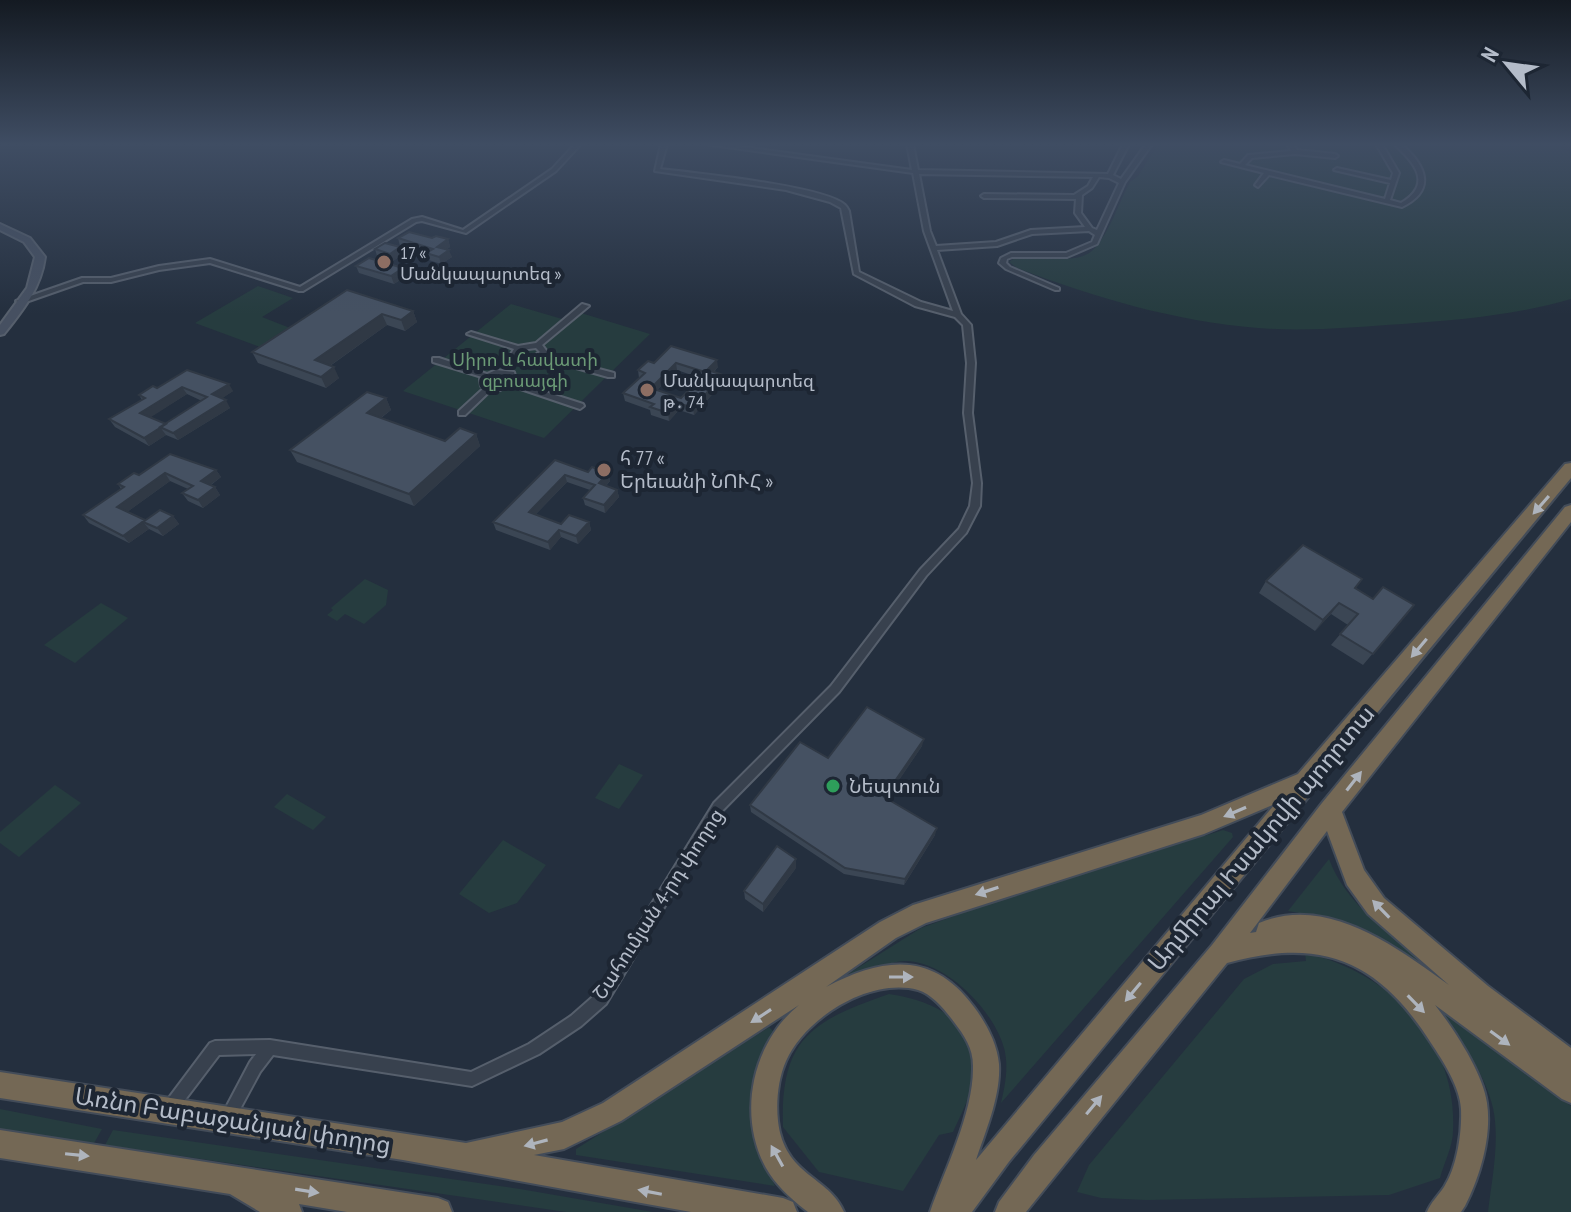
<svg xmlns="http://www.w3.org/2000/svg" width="1571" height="1212" font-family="'PT Sans Narrow','Noto Sans Armenian',sans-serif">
	<rect width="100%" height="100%" fill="#242f3e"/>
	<g fill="#263c3f">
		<path d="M1158 144H1556L1571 154V299C1516 315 1460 320 1403 324 1355 327 1306 332 1258 328 1174 321 1096 298 1017 268L1009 262C1029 246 1072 271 1094 249 1110 232 1119 202 1130 182L1138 176Z"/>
		<path d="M258 286 293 298 262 317 290 328 260 347 195 323Z"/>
		<path d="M511 304 569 321 581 313 650 334 544 438 403 391Z"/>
		<path d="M365 579 388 590 386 605 364 624 345 614 337 621 327 615 333 610 331 608Z"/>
		<path d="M101 603 128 618 75 663 44 645Z"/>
		<path d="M619 764 643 775 619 809 595 798Z"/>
		<path d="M55 785 81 803 19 857 0 843V832Z"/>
		<path d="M287 794 326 817 313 830 274 807Z"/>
		<path d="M1223 830 1232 833 1233 837 1001 1103C1005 1086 1009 1066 1004 1048 994 1011 946 961 905 961 889 961 867 973 852 978L848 974 921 928 987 904Z"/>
		<path d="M503 840 546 865 517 903 489 913 459 894Z"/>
		<path d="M1329 859C1345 904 1394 937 1429 969 1380 939 1344 920 1288 911Z"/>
		<path d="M1305 953C1389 972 1458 1040 1453 1131 1453 1146 1444 1163 1440 1178L1389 1195 1147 1200 1101 1198 1077 1192 1089 1165 1244 979 1273 964 1306 961Z"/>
		<path d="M889 994C944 1002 986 1029 970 1092 966 1105 959 1119 953 1132L939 1135 903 1191 819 1172 783 1127C780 1038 812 1021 889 994Z"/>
		<path d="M1428 996 1571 1106V1212H1488C1492 1178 1500 1141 1493 1108 1484 1068 1451 1028 1428 996Z"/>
		<path d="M769 1027 775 1033C740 1094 745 1125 775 1186L576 1155V1149Z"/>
		<path d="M0 1109 102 1129 93 1145 0 1132Z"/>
		<path d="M113 1130 520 1189 653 1212H566L105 1145Z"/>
	</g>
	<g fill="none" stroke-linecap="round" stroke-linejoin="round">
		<defs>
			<g id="street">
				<path d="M575 144H581L556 171 466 233 422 221 416 222 303 291H299L210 263 159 270 111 282H83L23 303 16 301 82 278H111L159 266 210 259 300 287 412 219 422 217 463 230 552 169Z"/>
				<path d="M661 144H667L660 169C693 173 825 186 845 205 847 207 848 209 849 211L859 272 921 302 953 311 924 231 913 173 705 144H722L912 170 907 144H913L918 170 1108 174 1123 144H1129L1113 175 1121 179 1146 144H1152L1125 182 1097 244 1067 257H1012L1007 259 1006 263 1010 267 1059 288V290H1055L1006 269 999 263 1001 258 1011 253H1066L1092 242 1095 235 1089 231 1032 234 997 246 937 250 961 314 971 325 975 363 972 413 981 483 980 506 966 533 926 576 839 692 722 811 606 1004 581 1026 539 1054 472 1086 273 1055 260 1072 233 1122 228 1124 223 1122 221 1117 250 1062 256 1054 219 1055 175 1113 170 1115 165 1113 163 1108 165 1103 210 1043 215 1041 270 1040 471 1072 529 1044 571 1016 596 994 714 803 831 686 920 570 959 529 970 506 973 483 964 413 967 363 963 325 955 317 915 306 854 274 841 208 830 202 786 190 655 171ZM919 174 1093 177 1088 186 1074 195 984 194 981 196 984 198 1076 199 1075 213 1085 227 1031 230 996 242 936 246 930 231ZM1099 177 1109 178 1119 183 1097 230 1092 228 1081 213 1082 195 1092 188Z"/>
				<path d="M1287 144H1293L1297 150 1335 154 1338 156 1335 158 1295 154 1252 158 1245 165 1385 199 1390 183 1334 170 1337 168 1391 180 1393 173 1376 144H1382L1399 173 1390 200 1401 203C1433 184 1415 163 1394 144H1401C1426 165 1437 190 1402 207L1269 175 1258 187 1255 185 1264 173 1221 162 1224 160 1240 164 1248 155 1291 151Z"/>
				<path d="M582 304 589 306 542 345 548 353 546 355 614 373V377H608L541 358 532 363H517L510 356 514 349 467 334 471 332 518 346 536 343ZM536 348 540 352C532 357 526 362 518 356L521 350Z"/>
				<path d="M433 358H439L487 374 496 370 514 372 516 380 514 382 583 404 584 406 580 409 577 408 509 385 500 390 492 389 465 415H459V411L484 388 481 386 480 379 482 377 433 362ZM497 375 507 376 508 379 499 385 489 384 488 380Z"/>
			</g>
			<path id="secondary" d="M0 224 30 238 45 257C41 288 23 310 4 334L0 335V325L27 288 35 257 24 242 0 230Z"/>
			<g id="highway">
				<path d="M1571 463V478C1382 705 1196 935 1008 1163L972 1212H930C945 1169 974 1112 973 1066 973 1048 964 1035 954 1022 945 1010 932 994 918 990 870 977 805 1018 786 1061 778 1079 776 1102 778 1121 784 1176 829 1176 844 1212H808L804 1209C789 1197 775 1184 766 1168 737 1115 752 1043 799 1005L621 1121 564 1149 534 1155 783 1198 793 1202 797 1212H691L403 1160 0 1098V1072L466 1143 562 1122 603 1103 880 922 913 905 1201 815 1298 774 1565 464ZM1275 804 976 1160C986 1130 1001 1095 999 1064 997 1043 986 1023 974 1007 933 951 883 957 826 987L896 938 926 923 1204 834Z"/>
				<path d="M1571 505V522L1342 812 1364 870 1384 898 1488 986 1571 1048V1103L1562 1099 1435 1005C1454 1029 1483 1073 1487 1103 1492 1136 1480 1177 1465 1206L1461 1212H1427C1431 1202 1438 1196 1444 1187 1457 1167 1462 1133 1461 1109 1460 1087 1443 1061 1431 1043 1378 960 1322 937 1227 963L1026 1212H995L999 1202 1034 1155 1212 945 1322 803 1565 507ZM1327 831 1347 885 1368 914 1449 985C1396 947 1327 894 1259 923L1256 932 1250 933Z"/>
				<path d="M0 1130 438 1198 448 1202 452 1212H347L299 1204 302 1212H260L230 1194 0 1158Z"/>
			</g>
		</defs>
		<use href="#street" stroke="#565f6c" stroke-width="4"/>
		<use href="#secondary" stroke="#565f6c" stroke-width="4"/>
		<use href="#highway" stroke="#434c59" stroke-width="4"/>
		<use href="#street" fill="#38414e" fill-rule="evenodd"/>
		<use href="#secondary" fill="#465061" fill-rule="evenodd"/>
		<use href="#highway" fill="#746855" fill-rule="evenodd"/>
	</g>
	<g fill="#3b4654" fill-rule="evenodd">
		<path d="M398 238 448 239 450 247 447 249 452 257 441 264 429 260 426 253 400 246Z"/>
		<path d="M400 247 403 254 393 261 377 256 375 249Z"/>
		<path d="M356 266 406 276 394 284 359 273Z"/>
		<path d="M347 290 413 311 417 322 405 331 387 325 330 366 339 378 326 388 258 363 252 352Z"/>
		<path d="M671 346 718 367 714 372 723 375V382L694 415 679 410 669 421 651 415 650 410 625 401 623 393 639 378 638 370 654 363ZM677 370 700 378 681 398 657 390Z"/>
		<path d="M187 370 233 391 222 398 230 408 178 440 166 435 149 446 115 427 109 419 142 400 139 395 157 388ZM187 394 202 401 166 424 150 417Z"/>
		<path d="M386 398 391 410 381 418 445 441 476 434 480 446 414 506 297 462 290 450Z"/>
		<path d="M555 460 588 472 608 473 610 481 606 486 617 490 619 497 605 513 585 505 583 498 590 490 567 482 536 514 561 524 589 522 591 530 578 544 561 537 550 550 496 530 493 522Z"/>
		<path d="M216 470 221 477 211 485 215 487 220 495 203 508 188 501 182 493 188 489 170 481 127 512 145 521 173 516 179 524 163 536 149 529 129 543 89 523 83 515 121 489 118 484 139 475Z"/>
		<path d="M1362 579 1356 588 1373 599 1414 605 1363 665 1331 645 1348 625 1331 614 1315 631 1259 593 1266 581Z"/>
		<path d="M922 746 886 799 935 835 904 885 844 874 751 812 750 805 828 758Z"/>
		<path d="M796 868 763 912 745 899 744 891Z"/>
	</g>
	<g fill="#303945">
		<path d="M448 239 450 247 440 254 437 247Z"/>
		<path d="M400 247 403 254 393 261 390 254Z"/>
		<path d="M449 250 452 257 441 264 439 257Z"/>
		<path d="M403 268 406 276 394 284 391 276Z"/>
		<path d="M413 311 417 322 405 331 401 320Z"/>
		<path d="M382 314 387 325 321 372 315 360Z"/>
		<path d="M717 360 718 367 706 380 705 372Z"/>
		<path d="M676 363 677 370 652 395 651 388Z"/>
		<path d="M334 367 339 378 326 388 321 377Z"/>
		<path d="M723 375V382L694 415 693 408Z"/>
		<path d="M229 384 233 391 217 402 212 394Z"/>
		<path d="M182 387 187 394 145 421 140 413Z"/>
		<path d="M386 398 391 410 372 424 367 413Z"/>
		<path d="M226 400 230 408 178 440 173 433Z"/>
		<path d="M678 403 679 410 669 421 668 413Z"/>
		<path d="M160 427 166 435 149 446 144 438Z"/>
		<path d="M476 434 480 446 414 506 409 494Z"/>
		<path d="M216 470 221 477 206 488 201 481Z"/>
		<path d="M165 473 170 481 123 515 117 507Z"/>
		<path d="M608 473 610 481 601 491 599 483Z"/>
		<path d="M565 475 567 482 531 519 529 512Z"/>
		<path d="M215 487 220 495 203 508 198 500Z"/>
		<path d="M617 490 619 497 605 513 604 505Z"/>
		<path d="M173 516 179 524 163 536 157 528Z"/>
		<path d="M145 520 143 522 149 529 129 543 123 536Z"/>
		<path d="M589 522 591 530 578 544 576 536Z"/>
		<path d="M559 530 561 537 550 550 548 542Z"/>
		<path d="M1339 603 1331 614 1315 631 1323 620Z"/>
		<path d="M924 739 922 746 883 804 884 797Z"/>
		<path d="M937 828 935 835 904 885 905 879Z"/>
		<path d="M796 859V868L763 912V904Z"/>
	</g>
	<g fill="#455162" stroke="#303945" stroke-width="2">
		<path d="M409 232 432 238 436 236 448 239 437 247 449 250 439 257 426 253 433 249 398 238Z"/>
		<path d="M385 243 400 247 390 254 375 249Z"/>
		<path d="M369 258 403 268 391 276 356 266Z"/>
		<path d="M347 290 413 311 401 320 382 314 315 360 334 367 321 377 252 352Z"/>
		<path d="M671 346 717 360 705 372 676 363 651 388 681 398 708 370 723 375 693 408 678 403 668 413 650 407 654 404 623 393 645 373 638 370 648 361 654 363Z"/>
		<path d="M187 370 229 384 212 394 226 400 173 433 160 427 207 397 182 387 140 413 166 424 144 438 109 419 145 398 139 395 153 386 157 388Z"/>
		<path d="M367 392 386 398 367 413 445 441 460 428 476 434 409 494 290 450Z"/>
		<path d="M170 454 216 470 201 481 215 487 198 500 182 493 193 486 165 473 117 507 145 520 123 536 83 515 124 487 118 484 134 473 139 475Z"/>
		<path d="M555 460 588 472 592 467 608 473 599 483 617 490 604 505 583 498 595 485 565 475 529 512 561 524 569 515 589 522 576 536 559 530 548 542 493 522Z"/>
		<path d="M160 510 173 516 157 528 143 522Z"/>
		<path d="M1303 545 1362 579 1355 588 1373 599 1383 587 1414 605 1373 654 1340 634 1358 614 1339 603 1323 620 1266 581Z"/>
		<path d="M867 707 924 739 884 797 937 828 905 879 845 868 750 805 800 742 828 758Z"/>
		<path d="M777 846 796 859 763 904 744 891Z"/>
	</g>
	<defs><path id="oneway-solid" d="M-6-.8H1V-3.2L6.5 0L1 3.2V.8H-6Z" transform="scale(2)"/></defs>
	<g fill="#aeb4bd">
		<use href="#oneway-solid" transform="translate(1541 505) rotate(131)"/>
		<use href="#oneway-solid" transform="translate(1419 648) rotate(130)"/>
		<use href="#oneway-solid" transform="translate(1354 781) rotate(-52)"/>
		<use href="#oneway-solid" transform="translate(1235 812) rotate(157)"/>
		<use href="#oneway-solid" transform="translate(987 891) rotate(162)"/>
		<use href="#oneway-solid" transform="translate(1381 909) rotate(-134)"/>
		<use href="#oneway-solid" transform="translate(901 977)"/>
		<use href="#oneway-solid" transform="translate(1133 992) rotate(130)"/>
		<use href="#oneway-solid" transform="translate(1416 1004) rotate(46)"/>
		<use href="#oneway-solid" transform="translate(761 1016) rotate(147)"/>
		<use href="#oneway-solid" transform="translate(1500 1038) rotate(36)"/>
		<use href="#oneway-solid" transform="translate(1094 1105) rotate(-50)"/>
		<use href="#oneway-solid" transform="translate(536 1143) rotate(165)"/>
		<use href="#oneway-solid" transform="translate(77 1155) rotate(6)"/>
		<use href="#oneway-solid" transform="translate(777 1156) rotate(-119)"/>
		<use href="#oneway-solid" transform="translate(307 1191) rotate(9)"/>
		<use href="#oneway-solid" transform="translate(650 1192) rotate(-169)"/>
	</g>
	<linearGradient id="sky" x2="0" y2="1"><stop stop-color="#141a22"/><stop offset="0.46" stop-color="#3f4d63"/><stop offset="1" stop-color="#3f4d63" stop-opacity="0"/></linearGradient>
	<rect width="1571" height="314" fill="url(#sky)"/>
	<g fill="#8d6e63" stroke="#1d2633" stroke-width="3">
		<circle cx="384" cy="262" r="8"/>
		<circle cx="647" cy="390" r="8"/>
		<circle cx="604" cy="470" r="8"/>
	</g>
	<circle fill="#2e9e5b" stroke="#1d2633" stroke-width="3" cx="833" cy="786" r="8"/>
	<g text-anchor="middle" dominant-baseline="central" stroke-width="8" stroke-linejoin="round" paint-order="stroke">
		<g font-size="18" fill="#b4bcc9" stroke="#1d2633" text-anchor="start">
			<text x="400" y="252">17 «<tspan x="400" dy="21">Մանկապարտեզ »</tspan></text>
			<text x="663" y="380">Մանկապարտեզ<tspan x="663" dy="21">թ․ 74</tspan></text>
		</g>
		<g font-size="18" fill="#6b9a76" stroke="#1d2633">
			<text x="525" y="359">Սիրո և հավատի<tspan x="525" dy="21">զբոսայգի</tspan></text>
		</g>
		<g font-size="20" fill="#b4bcc9" stroke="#1d2633" text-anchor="start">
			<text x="620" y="458">հ 77 «<tspan x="620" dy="23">Երեւանի ՆՈՒՀ »</tspan></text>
			<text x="849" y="786">Նեպտուն</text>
		</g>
		<g font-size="20" fill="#b4bcc9" stroke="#1d2633">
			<text transform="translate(658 904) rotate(-57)">Շահումյան 4-րդ փողոց</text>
		</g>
		<g font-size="24" fill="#b4bcc9" stroke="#1d2633">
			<text transform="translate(1261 838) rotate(-50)">Ադմիրալ Իսակովի պողոտա</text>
			<text transform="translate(233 1120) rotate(9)">Առնո Բաբաջանյան փողոց</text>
		</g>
	</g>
	<g transform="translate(1507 64) rotate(299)" stroke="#1d2633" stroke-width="6" paint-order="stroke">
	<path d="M0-6L14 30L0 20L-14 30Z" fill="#b4bcc9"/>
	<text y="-12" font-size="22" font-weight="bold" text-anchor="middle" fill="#b4bcc9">N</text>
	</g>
</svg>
